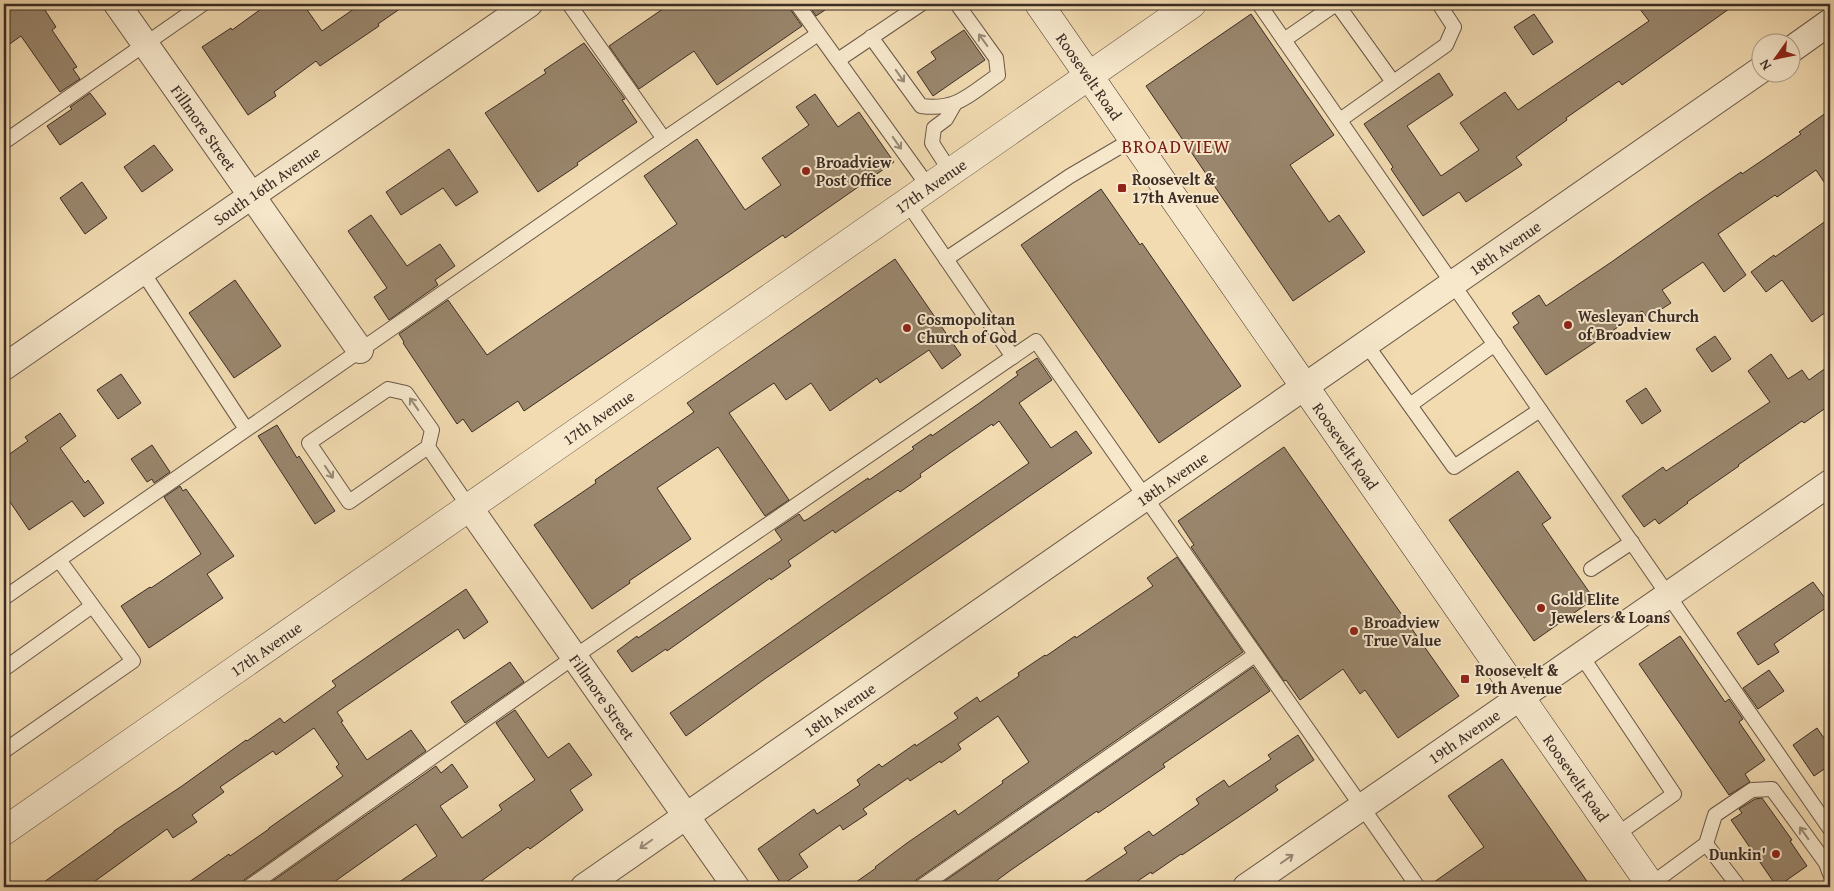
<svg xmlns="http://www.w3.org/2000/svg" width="1834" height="891" font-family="'Gentium Book Plus',serif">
	<rect width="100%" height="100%" fill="#f2dbb1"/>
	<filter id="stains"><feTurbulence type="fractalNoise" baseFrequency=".004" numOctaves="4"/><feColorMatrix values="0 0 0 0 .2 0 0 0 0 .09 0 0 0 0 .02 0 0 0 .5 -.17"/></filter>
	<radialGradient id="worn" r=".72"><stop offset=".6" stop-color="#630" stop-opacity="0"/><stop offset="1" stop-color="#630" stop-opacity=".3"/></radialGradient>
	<g fill="#9a876e" stroke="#3b2c25">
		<path d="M4 4H41L56 27 52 30 77 67 73 69 80 79 60 92 21 36 4 48Z"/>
		<path d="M268 4H303L322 31 361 4H407L378 24 379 26 320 66 316 61 274 92 276 96 248 115 202 47 231 28 232 30Z"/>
		<path d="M670 4H788L790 9 802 26 717 85 694 51 639 89 609 46Z"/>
		<path d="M808 4H834L816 16Z"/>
		<path d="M1636 4H1736L1622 85 1619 81 1566 118 1567 120 1516 157 1522 165 1466 202 1459 192 1423 216 1391 169 1393 167 1364 124 1439 73 1453 95 1407 126 1441 176 1479 150 1460 123 1505 92 1518 110 1649 21Z"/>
		<path d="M1251 14 1334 135 1290 165 1329 222 1339 215 1365 252 1293 301 1146 86Z"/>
		<path d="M1534 14 1553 42 1533 55 1514 27Z"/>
		<path d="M964 30 985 60 933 96 917 72 936 59 931 52Z"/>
		<path d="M584 43 625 99 622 100 637 122 577 163 578 165 538 192 485 113 546 73 544 70Z"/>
		<path d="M90 93 106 114 60 145 47 126 72 109 70 107Z"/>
		<path d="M815 94 838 127 859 112 894 162 785 238 783 235 524 411 518 401 472 432 463 419 457 424 403 343 404 342 399 334 448 300 487 355 677 224 644 176 697 139 745 210 781 185 762 158 809 125 796 107Z"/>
		<path d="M1830 110V191L1816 170 1777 197 1775 195 1718 234 1746 275 1724 292 1703 262 1662 290 1671 303 1648 318 1642 311 1546 375 1513 327 1519 323 1512 313 1539 295 1546 306 1610 263 1691 206 1741 172 1742 174 1801 134 1799 132Z"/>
		<path d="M154 145 173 170 142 192 124 167Z"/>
		<path d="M449 149 478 192 456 206 443 188 401 215 386 192Z"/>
		<path d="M82 182 107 218 85 234 60 198Z"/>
		<path d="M1101 189 1140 245 1142 243 1241 386 1159 443 1021 245Z"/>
		<path d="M371 215 407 266 440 244 455 266 435 280 438 285 389 320 374 297 387 288 348 231Z"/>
		<path d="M1830 218V309L1812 322 1782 280 1766 292 1751 272 1774 255 1775 257Z"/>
		<path d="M895 259 961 355 942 369 929 350 880 383 877 378 830 411 811 383 786 400 774 383 729 413 789 500 765 516 718 447 657 488 691 539 629 581 630 583 592 609 534 525 596 483 595 480 694 412 687 403Z"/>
		<path d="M235 280 281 346 234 378 189 313Z"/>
		<path d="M1715 336 1731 359 1712 372 1696 349Z"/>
		<path d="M1771 354 1788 379 1802 370 1809 380 1830 365V405L1804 423 1802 421 1738 465 1739 466 1687 502 1688 503 1659 524 1655 519 1644 527 1622 496 1663 467 1666 471 1770 402 1748 371Z"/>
		<path d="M1037 358 1052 380 1019 403 1051 448 1076 431 1092 453 766 678 686 736 670 713 828 602 1029 463 999 421 993 426 992 424 950 453 920 474 921 477 900 492 898 490 835 533 833 530 788 561 791 566 771 580 770 578 667 651 666 649 632 672 617 651 637 636 638 638 782 540 775 530 799 514 804 521 808 519 868 478 869 480 914 449 912 447 931 434 932 436 978 404 1018 375 1016 372Z"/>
		<path d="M121 374 141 403 118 419 97 390Z"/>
		<path d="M1646 388 1661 411 1642 424 1626 401Z"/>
		<path d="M60 413 76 436 60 448 85 483 88 480 104 503 84 517 72 501 29 530 4 493V458L28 441 25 437Z"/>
		<path d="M277 425 297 458 299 456 335 511 315 524 258 436Z"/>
		<path d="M152 445 170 472 154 483 152 479 147 482 131 459Z"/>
		<path d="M1284 447 1459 696 1398 738 1365 690 1360 694 1343 669 1300 700 1286 680 1284 681 1191 547 1194 545 1178 521Z"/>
		<path d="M1518 471 1551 518 1542 524 1594 599 1534 641 1449 520Z"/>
		<path d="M180 486 183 491 186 489 234 556 207 574 223 598 149 648 121 606 150 587 151 588 201 554 164 497Z"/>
		<path d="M1177 557 1243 652 916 880 912 887H849L876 868 875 867 907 843 955 810 958 815 1003 783 1002 781 1029 762 998 716 958 744 961 749 941 763 940 761 910 781 908 778 863 809 867 814 843 830 840 825 799 854 808 867 782 885 758 849 814 809 817 814 860 785 857 780 879 764 882 767 915 744 916 746 958 718 954 713 977 697 980 702 1019 676 1018 673 1045 655 1046 656 1075 636 1076 638 1153 586 1147 578Z"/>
		<path d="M1813 582 1830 605 1774 644 1779 652 1758 665 1737 633Z"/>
		<path d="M466 589 488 622 464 639 458 629 337 712 343 721 341 722 367 760 411 730 426 751 244 880 240 887H182L229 854 230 856 269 829V828L343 776 336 767 339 764 314 728 276 755 273 751 220 787 224 792 192 815 197 822 173 838 167 829 87 887H37L114 832V831L182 786 246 740 247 741 280 718 284 723 336 686 332 681Z"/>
		<path d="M1680 636 1725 702 1729 699 1743 719 1739 722 1765 760 1745 774 1750 782 1729 795 1639 664Z"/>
		<path d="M510 662 524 682 465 723 451 702Z"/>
		<path d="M1253 667 1270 691 1163 764 1165 767 1098 813 1097 811 1011 870 988 887H936Z"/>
		<path d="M1769 670 1784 691 1758 709 1743 688Z"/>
		<path d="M515 710 548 758 569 743 592 775 570 790 583 810 530 849 528 847 473 887H392L437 856 416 824 327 887H264L436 766 441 773 452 764 468 787 440 806 462 838 502 810 499 805 535 780 496 723Z"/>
		<path d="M1817 728 1830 747V765L1814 776 1793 745Z"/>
		<path d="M1298 735 1314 760 1275 786 1278 790 1246 812 1182 855 1181 854 1152 874 1151 872 1129 887H1076L1127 853 1124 848 1149 831 1153 836 1199 804 1196 799 1224 780 1229 787 1271 759 1268 755Z"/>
		<path d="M1502 759 1591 887H1427L1484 847 1448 796Z"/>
		<path d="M1762 798 1792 840 1790 841 1807 866 1777 887 1731 820 1742 813 1739 809 1755 799Z"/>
	</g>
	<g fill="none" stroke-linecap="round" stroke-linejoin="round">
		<defs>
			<g id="service">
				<path d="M569 4 664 139"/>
				<path d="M797 4 928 186"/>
				<path d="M1259 4 1830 829"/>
				<path d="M1337 4 1393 82"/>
				<path d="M871 37 921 106C957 111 970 94 998 75L996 58 957 4"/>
				<path d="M1284 40 1336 4"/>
				<path d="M838 60 921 4"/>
				<path d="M1340 120 1446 45 1454 27 1439 4"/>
				<path d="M4 142 203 4"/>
				<path d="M950 171 932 143 934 128 946 119 954 105"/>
				<path d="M907 202 1013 357"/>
				<path d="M946 259 1070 176 1133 139"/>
				<path d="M142 271 246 429"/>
				<path d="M1366 344 1454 467 1540 410"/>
				<path d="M1410 405 1495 344"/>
				<path d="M428 447 349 502 309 443 388 389 406 393 432 430 428 447 469 507"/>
				<path d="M1591 569 1632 542"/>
				<path d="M4 598 664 139 818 34"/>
				<path d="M1581 655 1674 794 1616 835"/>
				<path d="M4 669 92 606"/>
				<path d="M4 751 133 661 59 560"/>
				<path d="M1706 844 1739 887"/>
				<path d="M1650 885 1706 844 1715 815 1752 790 1772 789 1826 863 1830 874"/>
				<path d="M249 887 574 657 1036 341 1418 887"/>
				<path d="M921 887 1255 655"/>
			</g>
			<g id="minor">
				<path id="s1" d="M117 4 360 350"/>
				<path d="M1792 49 1830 22"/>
				<path id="s2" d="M4 367 529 4"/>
				<path id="s3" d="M469 507 736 887"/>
				<path id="s4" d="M584 887 1762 69"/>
				<path id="s5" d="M1246 887 1830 483"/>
			</g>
			<g id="tertiary">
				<path id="s6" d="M4 831 1192 4"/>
			</g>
			<g id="secondary">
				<path id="s7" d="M1039 4 1652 887"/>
			</g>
		</defs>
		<use href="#service" stroke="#695848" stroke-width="16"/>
		<use href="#minor" stroke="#695848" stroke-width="28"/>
		<use href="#tertiary" stroke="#695848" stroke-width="29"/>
		<use href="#secondary" stroke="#3b2c25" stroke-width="29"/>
		<use href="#service" stroke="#f7e8cc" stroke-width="14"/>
		<use href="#minor" stroke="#f7e8cc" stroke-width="26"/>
		<use href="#tertiary" stroke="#f7e8cc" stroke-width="28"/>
		<use href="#secondary" stroke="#f7e8cc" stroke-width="28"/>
	</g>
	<defs><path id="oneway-shaft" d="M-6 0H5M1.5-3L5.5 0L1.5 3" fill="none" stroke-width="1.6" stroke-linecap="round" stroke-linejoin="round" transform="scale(1.25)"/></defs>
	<g stroke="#998a78">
		<use href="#oneway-shaft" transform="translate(983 40) rotate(-126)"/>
		<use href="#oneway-shaft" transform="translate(900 76) rotate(55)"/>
		<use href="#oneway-shaft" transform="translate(897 143) rotate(55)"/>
		<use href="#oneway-shaft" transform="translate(414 404) rotate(-125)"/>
		<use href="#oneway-shaft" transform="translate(329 472) rotate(56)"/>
		<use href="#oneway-shaft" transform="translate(1804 833) rotate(-126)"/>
		<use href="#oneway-shaft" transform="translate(646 844) rotate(145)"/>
		<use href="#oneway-shaft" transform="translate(1287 859) rotate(-35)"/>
	</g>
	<g fill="#8f2418" stroke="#f7e8cc" stroke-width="2">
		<circle cx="806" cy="171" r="5"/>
		<rect x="1117" y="183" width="10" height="10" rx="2.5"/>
		<circle cx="1568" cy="325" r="5"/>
		<circle cx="907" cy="328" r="5"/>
		<circle cx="1541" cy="608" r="5"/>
		<circle cx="1354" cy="631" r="5"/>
		<rect x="1460" y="674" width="10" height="10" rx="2.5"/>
		<circle cx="1776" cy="854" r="5"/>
	</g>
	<g text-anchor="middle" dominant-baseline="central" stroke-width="4" stroke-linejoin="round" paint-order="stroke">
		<g font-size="16" fill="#3b2c25" stroke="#f7e8cc">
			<text stroke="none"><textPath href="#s7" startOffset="88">Roosevelt Road</textPath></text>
			<text stroke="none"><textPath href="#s1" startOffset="151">Fillmore Street</textPath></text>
			<text stroke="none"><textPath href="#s2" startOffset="319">South 16th Avenue</textPath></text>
			<text stroke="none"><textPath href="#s6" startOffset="1129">17th Avenue</textPath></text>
			<text stroke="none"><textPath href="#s4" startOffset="1121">18th Avenue</textPath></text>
			<text stroke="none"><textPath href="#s6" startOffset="724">17th Avenue</textPath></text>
			<text stroke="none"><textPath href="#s7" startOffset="538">Roosevelt Road</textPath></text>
			<text stroke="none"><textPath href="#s4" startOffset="716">18th Avenue</textPath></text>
			<text stroke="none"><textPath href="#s6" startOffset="319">17th Avenue</textPath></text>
			<text stroke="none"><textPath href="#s3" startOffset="232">Fillmore Street</textPath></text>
			<text stroke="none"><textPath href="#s4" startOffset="311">18th Avenue</textPath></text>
			<text stroke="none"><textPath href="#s5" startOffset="265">19th Avenue</textPath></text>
			<text stroke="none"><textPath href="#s7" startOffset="942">Roosevelt Road</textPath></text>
		</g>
		<g font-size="16" font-weight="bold" fill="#3b2c25" stroke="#f7e8cc" text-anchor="start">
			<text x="816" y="162">Broadview<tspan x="816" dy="18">Post Office</tspan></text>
			<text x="1132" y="179">Roosevelt &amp;<tspan x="1132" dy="18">17th Avenue</tspan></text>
			<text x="1578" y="316">Wesleyan Church<tspan x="1578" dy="18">of Broadview</tspan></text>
			<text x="917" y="319">Cosmopolitan<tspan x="917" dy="18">Church of God</tspan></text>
			<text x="1551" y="599">Gold Elite<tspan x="1551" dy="18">Jewelers &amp; Loans</tspan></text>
			<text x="1364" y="622">Broadview<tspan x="1364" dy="18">True Value</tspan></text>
			<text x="1475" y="670">Roosevelt &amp;<tspan x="1475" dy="18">19th Avenue</tspan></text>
			<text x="1766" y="854" text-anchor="end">Dunkin'</text>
		</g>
		<g font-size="19" letter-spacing="1" fill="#7a1f14" stroke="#f7e8cc">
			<text x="1176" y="146">BROADVIEW</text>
		</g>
	</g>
	<rect width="1834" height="891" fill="none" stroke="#f2dbb1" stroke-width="20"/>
	<rect x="5" y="5" width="1824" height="881" fill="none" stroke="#3b2c25" stroke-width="2.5"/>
	<rect x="10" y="10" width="1814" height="871" fill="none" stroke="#3b2c25"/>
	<g transform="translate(1776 58) rotate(237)"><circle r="24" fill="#f7e8cc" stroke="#ac9d89"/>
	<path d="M0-4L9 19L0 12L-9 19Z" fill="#8f2418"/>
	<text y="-8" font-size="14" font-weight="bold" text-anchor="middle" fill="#3b2c25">N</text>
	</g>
	<rect width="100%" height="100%" filter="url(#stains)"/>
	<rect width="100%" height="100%" fill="url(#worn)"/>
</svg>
